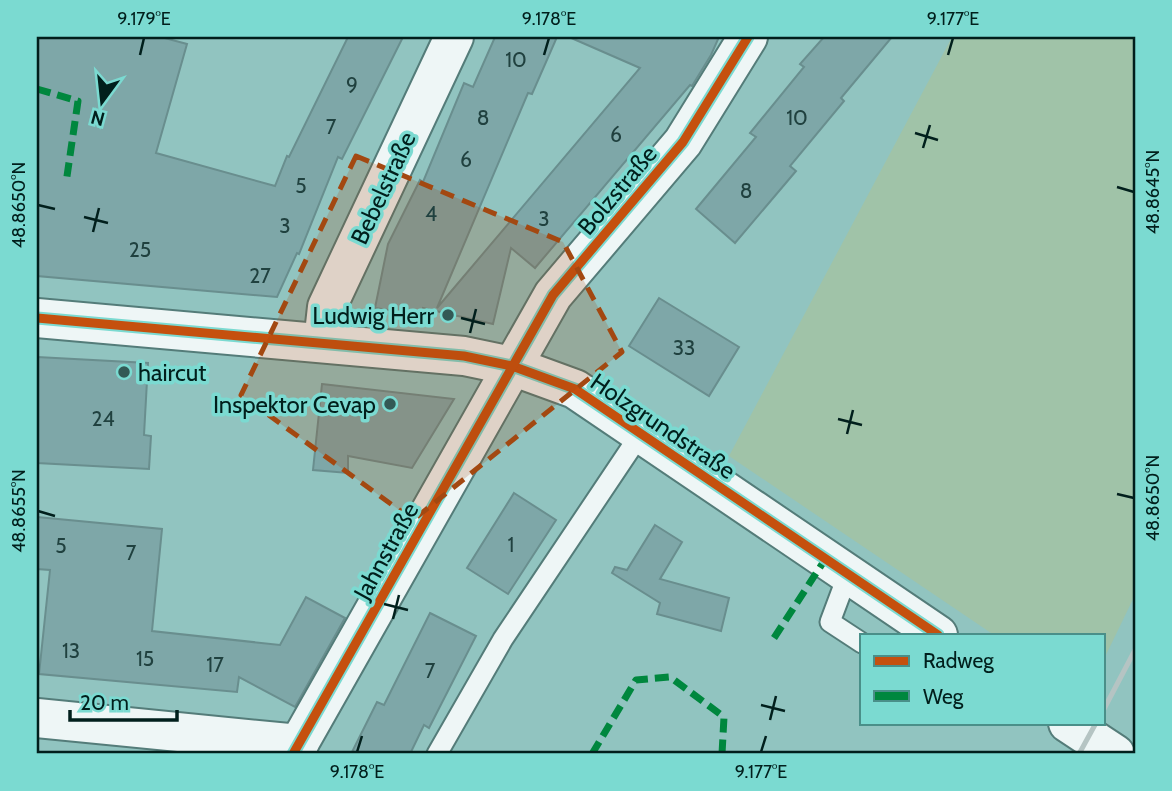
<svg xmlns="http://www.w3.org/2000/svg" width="1172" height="791" font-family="Cabin,sans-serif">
	<rect width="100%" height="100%" fill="#91c4c0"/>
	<path fill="#a0c3a8" d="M952 37H1135V595L1104 659V635H994L729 456Z"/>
	<g fill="#7ea7a8" stroke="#698e8e" stroke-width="2">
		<path d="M37 37H161L187 44 156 153 275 186 287 156 289 157 348 37H403L342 159 338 157 299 254 297 253 277 297 37 276Z"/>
		<path d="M495 37H557L532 94 528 93 437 308 640 68 569 37H719L711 55 692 86 690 85 535 268 511 248 493 324 423 308 422 315 375 308 388 244 420 180 423 182 464 83 473 87Z"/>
		<path d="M824 37H892L841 98 844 101 790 166 796 171 735 243 696 209 756 137 750 133 804 67 800 64Z"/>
		<path d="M659 298 739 347 709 396 629 346Z"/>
		<path d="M37 357 148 363 144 435 151 436 149 469 37 463Z"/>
		<path d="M322 384 454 399 412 468 348 456V473L313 470Z"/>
		<path d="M514 493 556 520 508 594 467 568Z"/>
		<path d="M37 517 162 529 152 631 280 645 306 597 345 618 295 707 239 677 237 692 39 674 50 570 37 569Z"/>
		<path d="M655 525 682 542 660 579 729 598 721 631 657 614 660 603 612 573 615 567 627 570Z"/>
		<path d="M430 613 476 636 429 728 424 725 410 754H351L377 702 384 705Z"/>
	</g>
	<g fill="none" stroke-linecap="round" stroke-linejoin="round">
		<defs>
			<g id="lane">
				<path d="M848 574 830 622 862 643"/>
				<path d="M437 754 503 639 641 433"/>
			</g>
			<g id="street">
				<path d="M37 318 464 356 512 366 575 389 938 635"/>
				<path d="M323 343 327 307 454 37"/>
				<path d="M37 718 299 744"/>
				<path d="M1068 723 1115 754"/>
				<path d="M293 754 553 295 683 142 748 37"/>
			</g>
		</defs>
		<use href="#lane" stroke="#547c79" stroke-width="23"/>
		<use href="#street" stroke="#547c79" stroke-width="42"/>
		<use href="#lane" stroke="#eef6f6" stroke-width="19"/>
		<use href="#street" stroke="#eef6f6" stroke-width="38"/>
		<g stroke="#b5c4c3" stroke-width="5">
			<path d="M1104 709 1135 650"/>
			<path d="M1079 754 1096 723"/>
		</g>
		<g stroke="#00873e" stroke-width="7" stroke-dasharray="14 7" stroke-linecap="butt">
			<path d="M37 89 78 101 66 183"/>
			<path d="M774 638 826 558"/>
			<path d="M592 754 636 680 670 677 724 717 722 754"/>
		</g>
		<defs>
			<g id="cycleway">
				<path d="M37 318 464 356 512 366 575 389 938 635"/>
				<path d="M293 754 553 295 683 142 748 37"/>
			</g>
		</defs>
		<use href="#cycleway" stroke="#7bdad1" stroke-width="13"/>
		<use href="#cycleway" stroke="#c5500e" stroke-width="9"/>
	</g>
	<path fill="#a34811" fill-opacity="0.2" stroke="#a34811" stroke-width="5" stroke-dasharray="14 9" stroke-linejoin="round" d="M356 156 563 242 622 352 413 520 241 395Z"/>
	<path fill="none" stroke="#011f1c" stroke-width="2.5" d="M140 55 144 38M544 55 549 38M948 55 953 38M915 133 938 140M923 148 930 125M1117 187 1134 192M38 205 55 209M84 217 108 223M93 232 99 208M461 318 485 324M470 333 476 309M838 419 862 425M847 434 853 410M1117 494 1134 498M38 511 55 516M384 604 408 610M393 619 399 595M761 705 785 711M770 720 776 696M357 752 362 736M761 752 766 736"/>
	<g fill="#335955" stroke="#7bdad1" stroke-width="2.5">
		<circle cx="448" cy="315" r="7"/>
		<circle cx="124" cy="372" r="7"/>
		<circle cx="390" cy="404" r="7"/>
	</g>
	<g text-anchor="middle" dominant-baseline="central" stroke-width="7" stroke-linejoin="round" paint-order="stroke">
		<g font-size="21" fill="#20413f">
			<text x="516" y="59">10</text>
			<text x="352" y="84">9</text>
			<text x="483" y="117">8</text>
			<text x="797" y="117">10</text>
			<text x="331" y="126">7</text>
			<text x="616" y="134">6</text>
			<text x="466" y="159">6</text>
			<text x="301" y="185">5</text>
			<text x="746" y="190">8</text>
			<text x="431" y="213">4</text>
			<text x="544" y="218">3</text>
			<text x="285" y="225">3</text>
			<text x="140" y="249">25</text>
			<text x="260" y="275">27</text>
			<text x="684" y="347">33</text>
			<text x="103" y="418">24</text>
			<text x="511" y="544">1</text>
			<text x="61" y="545">5</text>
			<text x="131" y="552">7</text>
			<text x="71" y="650">13</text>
			<text x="145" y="658">15</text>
			<text x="215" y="664">17</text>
			<text x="430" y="670">7</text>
		</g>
		<g font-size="24" fill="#011f1c" stroke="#7bdad1">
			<text transform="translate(383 188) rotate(-65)">Bebelstraße</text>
			<text transform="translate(617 190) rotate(-50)">Bolzstraße</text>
			<text transform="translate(663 426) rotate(34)">Holzgrundstraße</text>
			<text transform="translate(386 551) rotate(-61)">Jahnstraße</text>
		</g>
		<g font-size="24" fill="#011f1c" stroke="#7bdad1" text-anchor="end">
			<text x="434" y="315">Ludwig Herr</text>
			<text x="138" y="372" text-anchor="start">haircut</text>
			<text x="376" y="404">Inspektor Cevap</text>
		</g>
	</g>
	<rect width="1172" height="791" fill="none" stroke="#7bdad1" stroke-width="77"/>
	<rect x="860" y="634" width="245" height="91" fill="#7bdad1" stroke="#4a8f89" stroke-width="2"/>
	<rect x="874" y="656" width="35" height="10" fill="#c5500e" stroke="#4a8f89" stroke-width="2"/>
	<text x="923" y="668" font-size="21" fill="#011f1c">Radweg</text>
	<rect x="874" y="691" width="35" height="10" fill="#00873e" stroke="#4a8f89" stroke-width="2"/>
	<text x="923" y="704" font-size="21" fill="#011f1c">Weg</text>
	<g transform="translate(102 102) rotate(195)" stroke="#7bdad1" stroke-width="5" paint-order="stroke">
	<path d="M0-5L12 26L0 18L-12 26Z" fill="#011f1c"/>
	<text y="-10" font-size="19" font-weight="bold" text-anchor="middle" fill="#011f1c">N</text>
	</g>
	<path d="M70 710v10h107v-10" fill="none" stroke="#011f1c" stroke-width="3.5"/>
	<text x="80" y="710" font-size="21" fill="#011f1c" stroke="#7bdad1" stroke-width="5" paint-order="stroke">20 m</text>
	<rect x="38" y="38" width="1096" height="714" fill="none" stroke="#011f1c" stroke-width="2.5"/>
	<g font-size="18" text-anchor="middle" fill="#011f1c">
		<text x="144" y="25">9.179°E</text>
		<text x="549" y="25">9.178°E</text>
		<text x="953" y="25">9.177°E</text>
		<text transform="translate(1153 192) rotate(-90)" y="6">48.8645°N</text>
		<text transform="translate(19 205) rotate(-90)" y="6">48.8650°N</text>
		<text transform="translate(1153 498) rotate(-90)" y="6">48.8650°N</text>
		<text transform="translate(19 511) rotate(-90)" y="6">48.8655°N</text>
		<text x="357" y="778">9.178°E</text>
		<text x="761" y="778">9.177°E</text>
	</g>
</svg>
